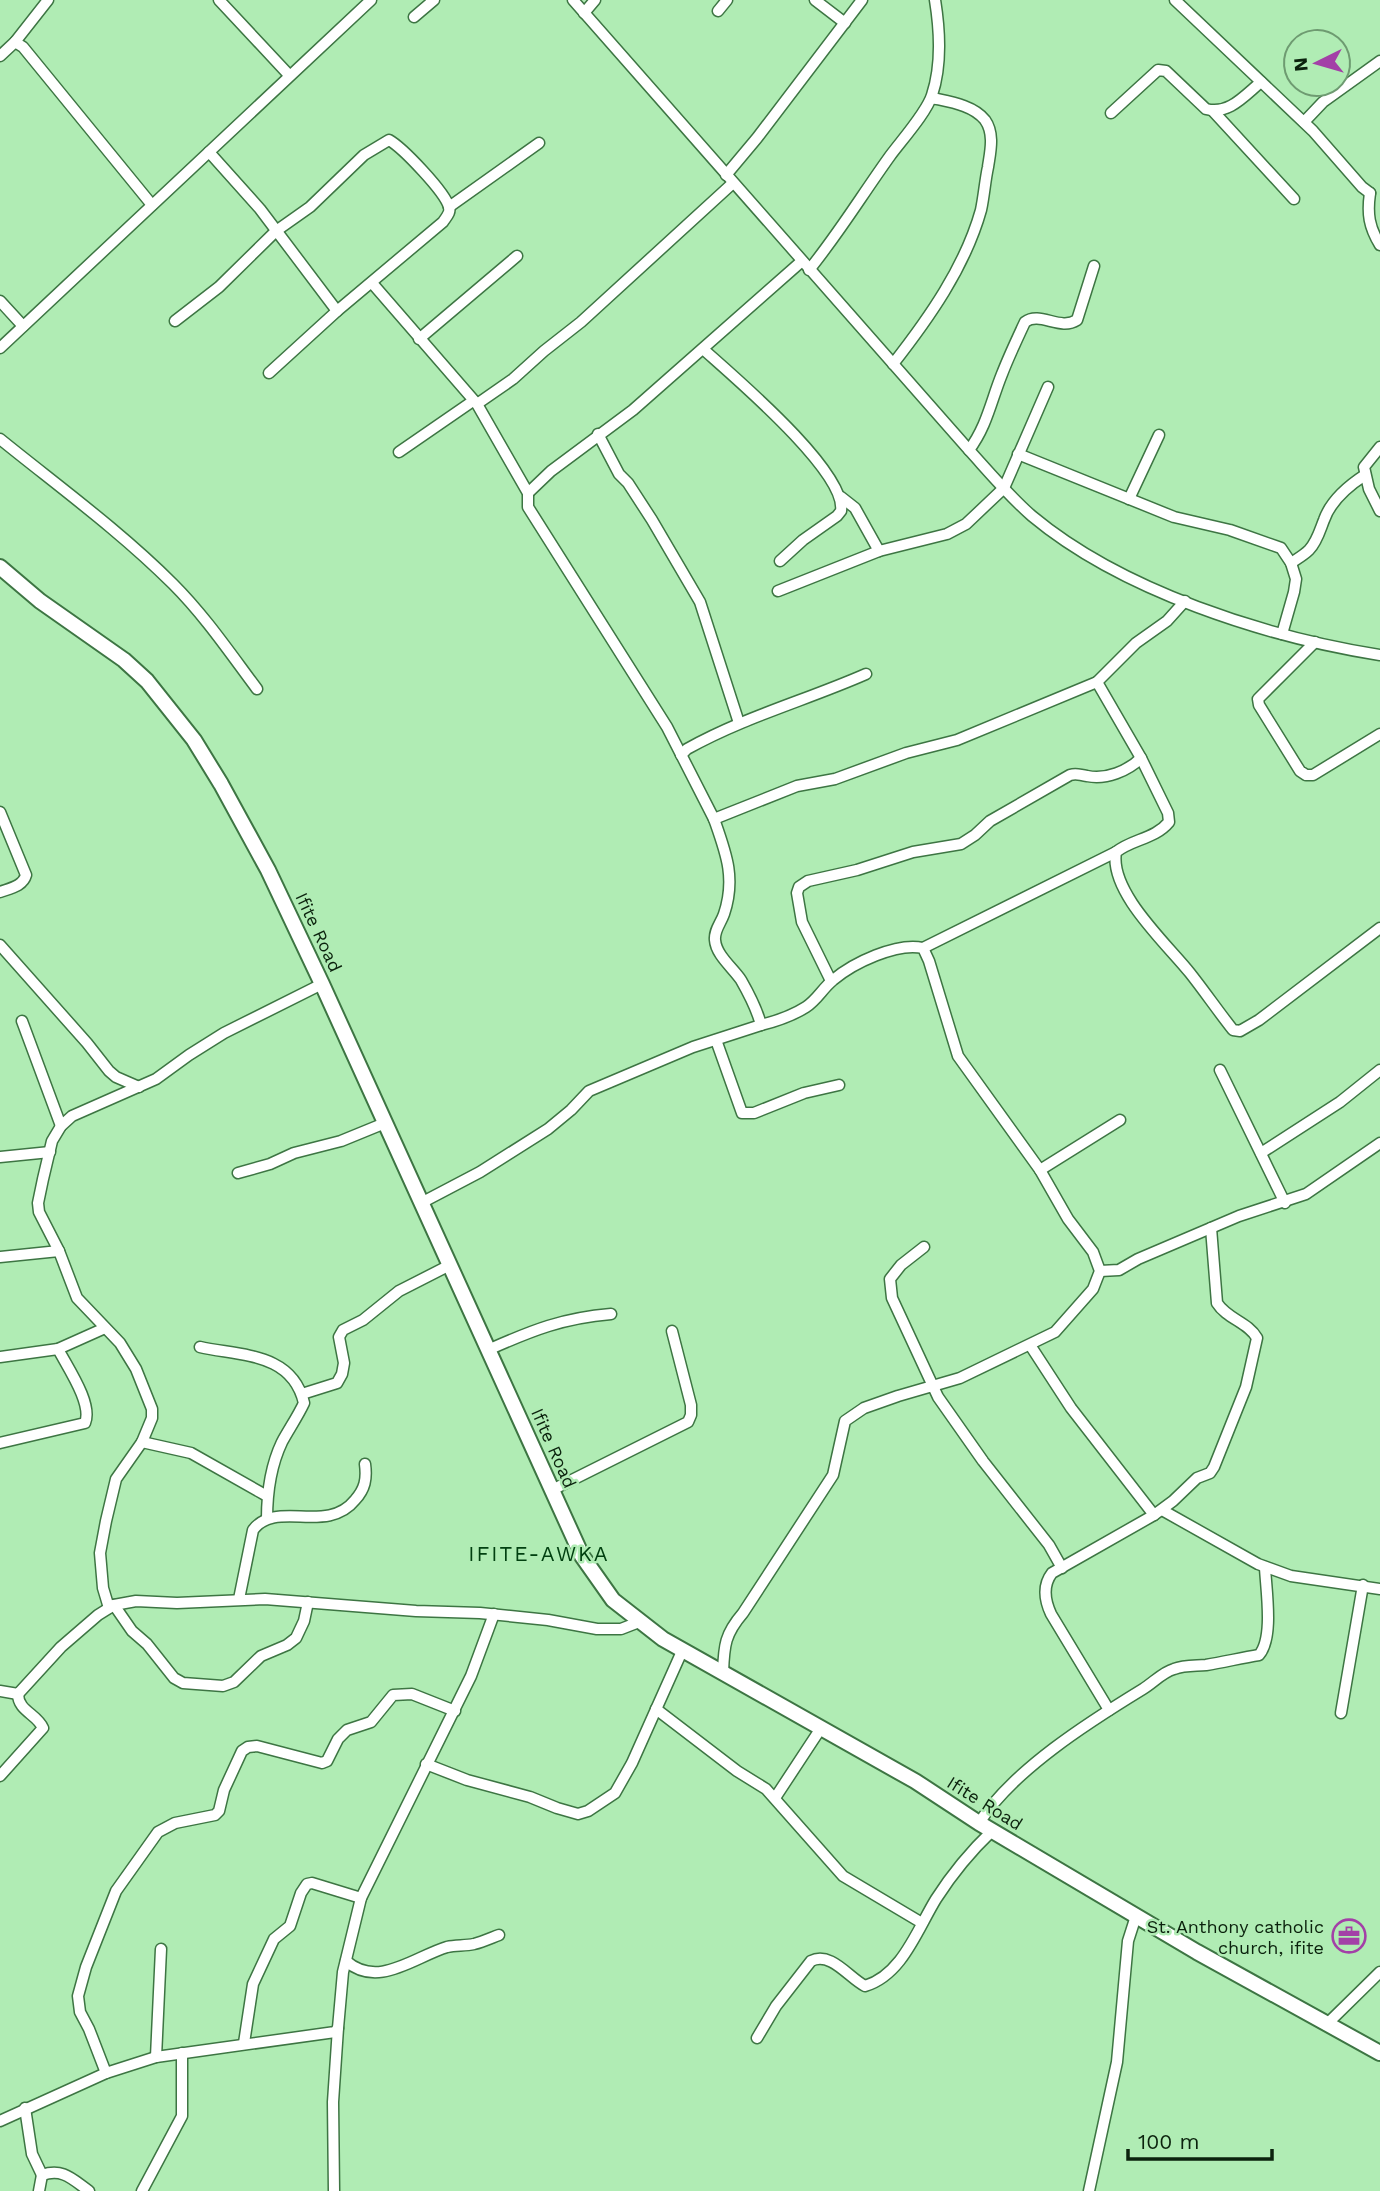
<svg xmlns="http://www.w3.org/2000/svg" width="1380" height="2191" font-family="'Work Sans',sans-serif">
	<rect width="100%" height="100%" fill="#b0ecb4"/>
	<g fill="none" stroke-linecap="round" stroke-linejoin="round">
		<defs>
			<g id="street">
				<path d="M219 0 289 75"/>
				<path d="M573 0 969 450C989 472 1009 496 1032 516 1122 591 1266 637 1380 655"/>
				<path d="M815 0 845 23"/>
				<path d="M1175 0 1313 131 1362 187 1370 193"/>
				<path d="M718 11 727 0"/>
				<path d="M584 13 595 0"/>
				<path d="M414 17 434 0"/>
				<path d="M15 42 48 0"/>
				<path d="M0 56 15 42 23 47 152 205"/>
				<path d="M1213 111 1294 199"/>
				<path d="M1111 113 1158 70 1166 71 1206 109C1229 115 1244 96 1261 82"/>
				<path d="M1304 122 1323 102 1380 61"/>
				<path d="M209 152 260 209 337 311"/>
				<path d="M726 175 757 138 862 0"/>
				<path d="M1370 193C1367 214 1369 227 1380 245"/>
				<path d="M449 207 539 143"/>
				<path d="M809 270C839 233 862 195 890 156 901 141 927 112 932 95 942 65 940 31 935 0"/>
				<path d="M372 283 477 404 528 493V507L667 727 714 819 797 786 835 779 906 753 957 740 1097 682 1136 643 1167 621 1185 601"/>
				<path d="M0 301 23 326"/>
				<path d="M175 321 219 287 276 231 310 207 364 155 389 140C403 148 445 192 449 207 451 213 446 217 443 222L337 311 269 373"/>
				<path d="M419 339 517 256"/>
				<path d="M0 348 371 0"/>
				<path d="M703 349C733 376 847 472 841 511L837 516 803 540 780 561"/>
				<path d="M893 364C929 318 965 267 981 210 984 196 985 181 988 167 990 153 995 134 985 120 973 105 950 102 932 98"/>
				<path d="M477 404 513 379 544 351 581 322 733 183"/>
				<path d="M598 434 619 474 628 483 652 520 700 602 739 723"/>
				<path d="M0 439C58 486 120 531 173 584 205 616 230 653 257 689"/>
				<path d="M1380 447 1364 467 1369 489 1380 511"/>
				<path d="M969 450C987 426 991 401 1002 374 1009 356 1017 339 1025 322 1040 311 1060 331 1077 320L1094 266"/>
				<path d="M399 452 473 401"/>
				<path d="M1018 454 1174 517 1230 530 1281 548 1291 563 1296 579 1294 592 1282 634"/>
				<path d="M528 493 551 471 633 410 802 261"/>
				<path d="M841 497 855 508 879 551"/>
				<path d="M1129 499 1159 435"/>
				<path d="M1291 563C1297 559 1304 555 1309 550 1317 542 1320 530 1324 520 1331 500 1348 486 1365 475"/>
				<path d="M778 591 879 551 947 534 966 524 1004 488 1048 387"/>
				<path d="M1315 642 1258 699 1259 705 1300 771 1306 775H1313L1380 734"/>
				<path d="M1097 682 1141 758 1168 813 1169 822C1155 839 1132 839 1116 852 1109 892 1167 944 1190 973 1205 992 1218 1011 1233 1030L1240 1031 1259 1020 1380 928"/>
				<path d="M681 755 687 749C744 717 807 700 866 674"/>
				<path d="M0 812 26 875C23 886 11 888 0 892"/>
				<path d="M0 945 87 1043 109 1071 116 1077 139 1087"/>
				<path d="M923 948 1116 852"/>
				<path d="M831 981 802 922 797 893 799 887 808 881 857 870 913 852 961 844 975 835 990 821 1070 775C1077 773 1079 775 1087 776 1106 780 1128 771 1141 758"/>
				<path d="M22 1021 61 1126"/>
				<path d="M716 1040 742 1113H754L804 1093 839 1085"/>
				<path d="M1220 1070 1285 1203"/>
				<path d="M1261 1153 1340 1102 1380 1070"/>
				<path d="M0 1157 50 1152"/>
				<path d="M1040 1170 1120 1120"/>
				<path d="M238 1173 270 1164 294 1153 341 1141 385 1123"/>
				<path d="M421 1203 480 1172 548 1129 571 1110 589 1091 693 1047 761 1025C757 1009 749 994 741 980 733 968 716 955 715 940 714 930 721 923 724 914 736 878 726 853 714 819"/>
				<path d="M924 1247 901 1265 890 1279 892 1298 938 1397 983 1461 1049 1545 1062 1568"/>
				<path d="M0 1257 59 1251"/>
				<path d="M1100 1271 1119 1270 1138 1259 1239 1216 1306 1194 1380 1143"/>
				<path d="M1030 1345 1071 1408 1154 1515"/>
				<path d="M200 1347C240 1356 292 1352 304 1403 298 1416 289 1429 282 1442 271 1465 267 1494 267 1519"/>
				<path d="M490 1349C533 1330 563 1318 611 1314"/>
				<path d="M0 1357 58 1349 105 1328"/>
				<path d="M302 1394 337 1383 342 1374 344 1363 339 1337 343 1330 363 1320 399 1291 450 1265"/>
				<path d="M142 1442 191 1453 267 1496"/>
				<path d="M0 1443 85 1423C93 1404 68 1368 58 1349"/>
				<path d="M552 1490 688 1422 691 1415V1405L672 1331"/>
				<path d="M1162 1510 1258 1564 1291 1576 1380 1589"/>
				<path d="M239 1599 253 1530C276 1499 327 1535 355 1500 365 1489 367 1479 365 1464"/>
				<path d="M114 1605 132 1631 147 1644 174 1678 183 1683 223 1686 234 1682 261 1656 287 1645 296 1638 304 1621 308 1602"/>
				<path d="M109 1608 103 1588 100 1553 106 1521 116 1479 142 1442 152 1418V1409L136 1369 120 1343 77 1298 59 1251 39 1212 38 1203 43 1179 52 1141 61 1126 72 1116 156 1079 189 1055 224 1033 322 984"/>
				<path d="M723 1672C724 1645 725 1634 743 1613L833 1475 845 1421 864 1408 898 1396 960 1378 1055 1332 1093 1289 1100 1271 1093 1252 1068 1219 1040 1170 958 1056 929 961 923 948C897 942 853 963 833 980 823 988 817 1000 806 1007 792 1016 777 1021 761 1025"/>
				<path d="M0 1691 18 1694 61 1647 98 1615 114 1605 136 1601 177 1603 265 1599 416 1611 480 1613 548 1620 597 1629H621L639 1622"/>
				<path d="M656 1709 737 1771 766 1789 843 1876 922 1923"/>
				<path d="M1109 1710 1051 1614C1045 1601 1042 1586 1052 1573L1154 1515 1173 1501 1197 1478 1210 1473 1214 1467 1246 1387 1257 1338C1248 1322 1227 1319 1217 1303L1211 1228"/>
				<path d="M1341 1713 1363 1585"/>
				<path d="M426 1764 467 1780 530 1797 557 1808 578 1814 588 1811 615 1793 632 1763 683 1649"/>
				<path d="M0 1776 43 1728C37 1714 18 1711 18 1694"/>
				<path d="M775 1798 821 1728"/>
				<path d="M979 1823C1013 1770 1089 1722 1143 1689 1154 1682 1163 1672 1174 1669 1184 1665 1196 1666 1206 1665 1224 1662 1241 1658 1259 1655 1274 1638 1266 1590 1265 1567"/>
				<path d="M346 1961C378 1989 414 1957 447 1947 456 1945 465 1946 474 1944 482 1942 491 1938 499 1935"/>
				<path d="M1326 2025 1380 1972"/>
				<path d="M757 2038 776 2006 811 1961C831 1951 849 1978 865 1986 902 1975 917 1930 936 1899 952 1874 971 1851 992 1831"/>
				<path d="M244 2043 253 1984 274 1939 290 1926 301 1893 307 1884 312 1883 361 1898"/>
				<path d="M156 2057 161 1949"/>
				<path d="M106 2073 89 2029 80 2012 78 1996 86 1967 116 1891 158 1832 175 1823 215 1815 219 1811 224 1790 242 1751 248 1747 257 1746 322 1763 327 1761 338 1739 347 1730 371 1722 393 1695 412 1694 455 1711"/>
				<path d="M25 2108 32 2154 42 2175C63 2168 72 2179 89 2191"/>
				<path d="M0 2121 106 2073 156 2057 335 2032 338 2028 343 1972 361 1898 471 1676 494 1614"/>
				<path d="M39 2191 42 2175"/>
				<path d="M142 2191 182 2116V2053"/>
				<path d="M334 2191 333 2102 338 2028"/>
				<path d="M1089 2191 1117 2062 1128 1941 1136 1916"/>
			</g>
			<path id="secondary" d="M0 567 40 601 124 660 147 681 194 740 221 784 268 870 322 984 582 1556 613 1600 663 1639 915 1781 979 1823 1197 1952 1380 2053"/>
		</defs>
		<use href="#street" stroke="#3d7543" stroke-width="13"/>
		<use href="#secondary" stroke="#3d7543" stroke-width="18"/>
		<use href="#street" stroke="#fff" stroke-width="10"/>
		<use href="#secondary" stroke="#fff" stroke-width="14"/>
	</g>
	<defs>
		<symbol id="office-ring" viewBox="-11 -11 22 22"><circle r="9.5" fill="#b0ecb4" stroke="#a340a7" stroke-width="1.5"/><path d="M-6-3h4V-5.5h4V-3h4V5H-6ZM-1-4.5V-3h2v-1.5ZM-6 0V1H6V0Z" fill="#a340a7"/></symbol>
	</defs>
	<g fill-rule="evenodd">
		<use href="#office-ring" x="1330" y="1917" width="38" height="38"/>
	</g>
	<g text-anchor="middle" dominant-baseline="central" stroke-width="5" stroke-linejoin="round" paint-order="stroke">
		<g font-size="18" fill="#0b220d" stroke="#b0ecb4">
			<text transform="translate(319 932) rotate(65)">Ifite Road</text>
			<text transform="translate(554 1448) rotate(66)">Ifite Road</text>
			<text transform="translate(985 1803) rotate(32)">Ifite Road</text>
		</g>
		<g font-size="18" fill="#0b220d" stroke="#b0ecb4" text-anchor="end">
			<text x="1324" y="1926">St. Anthony catholic<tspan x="1324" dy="21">church, ifite</tspan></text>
		</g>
		<g font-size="21" letter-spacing="2" fill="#014010" stroke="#b0ecb4">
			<text x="539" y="1553">IFITE-AWKA</text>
		</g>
	</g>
	<g transform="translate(1317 63) rotate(265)"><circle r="33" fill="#b0ecb4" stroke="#6e9b71" stroke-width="2"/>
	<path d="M0-5L12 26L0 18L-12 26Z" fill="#a340a7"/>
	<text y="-10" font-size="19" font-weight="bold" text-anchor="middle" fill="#0b220d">N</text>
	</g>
	<path d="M1128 2149v10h144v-10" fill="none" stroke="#0b220d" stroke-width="3.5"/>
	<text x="1138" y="2149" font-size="21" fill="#0b220d" stroke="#b0ecb4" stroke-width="5" paint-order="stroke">100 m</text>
</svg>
